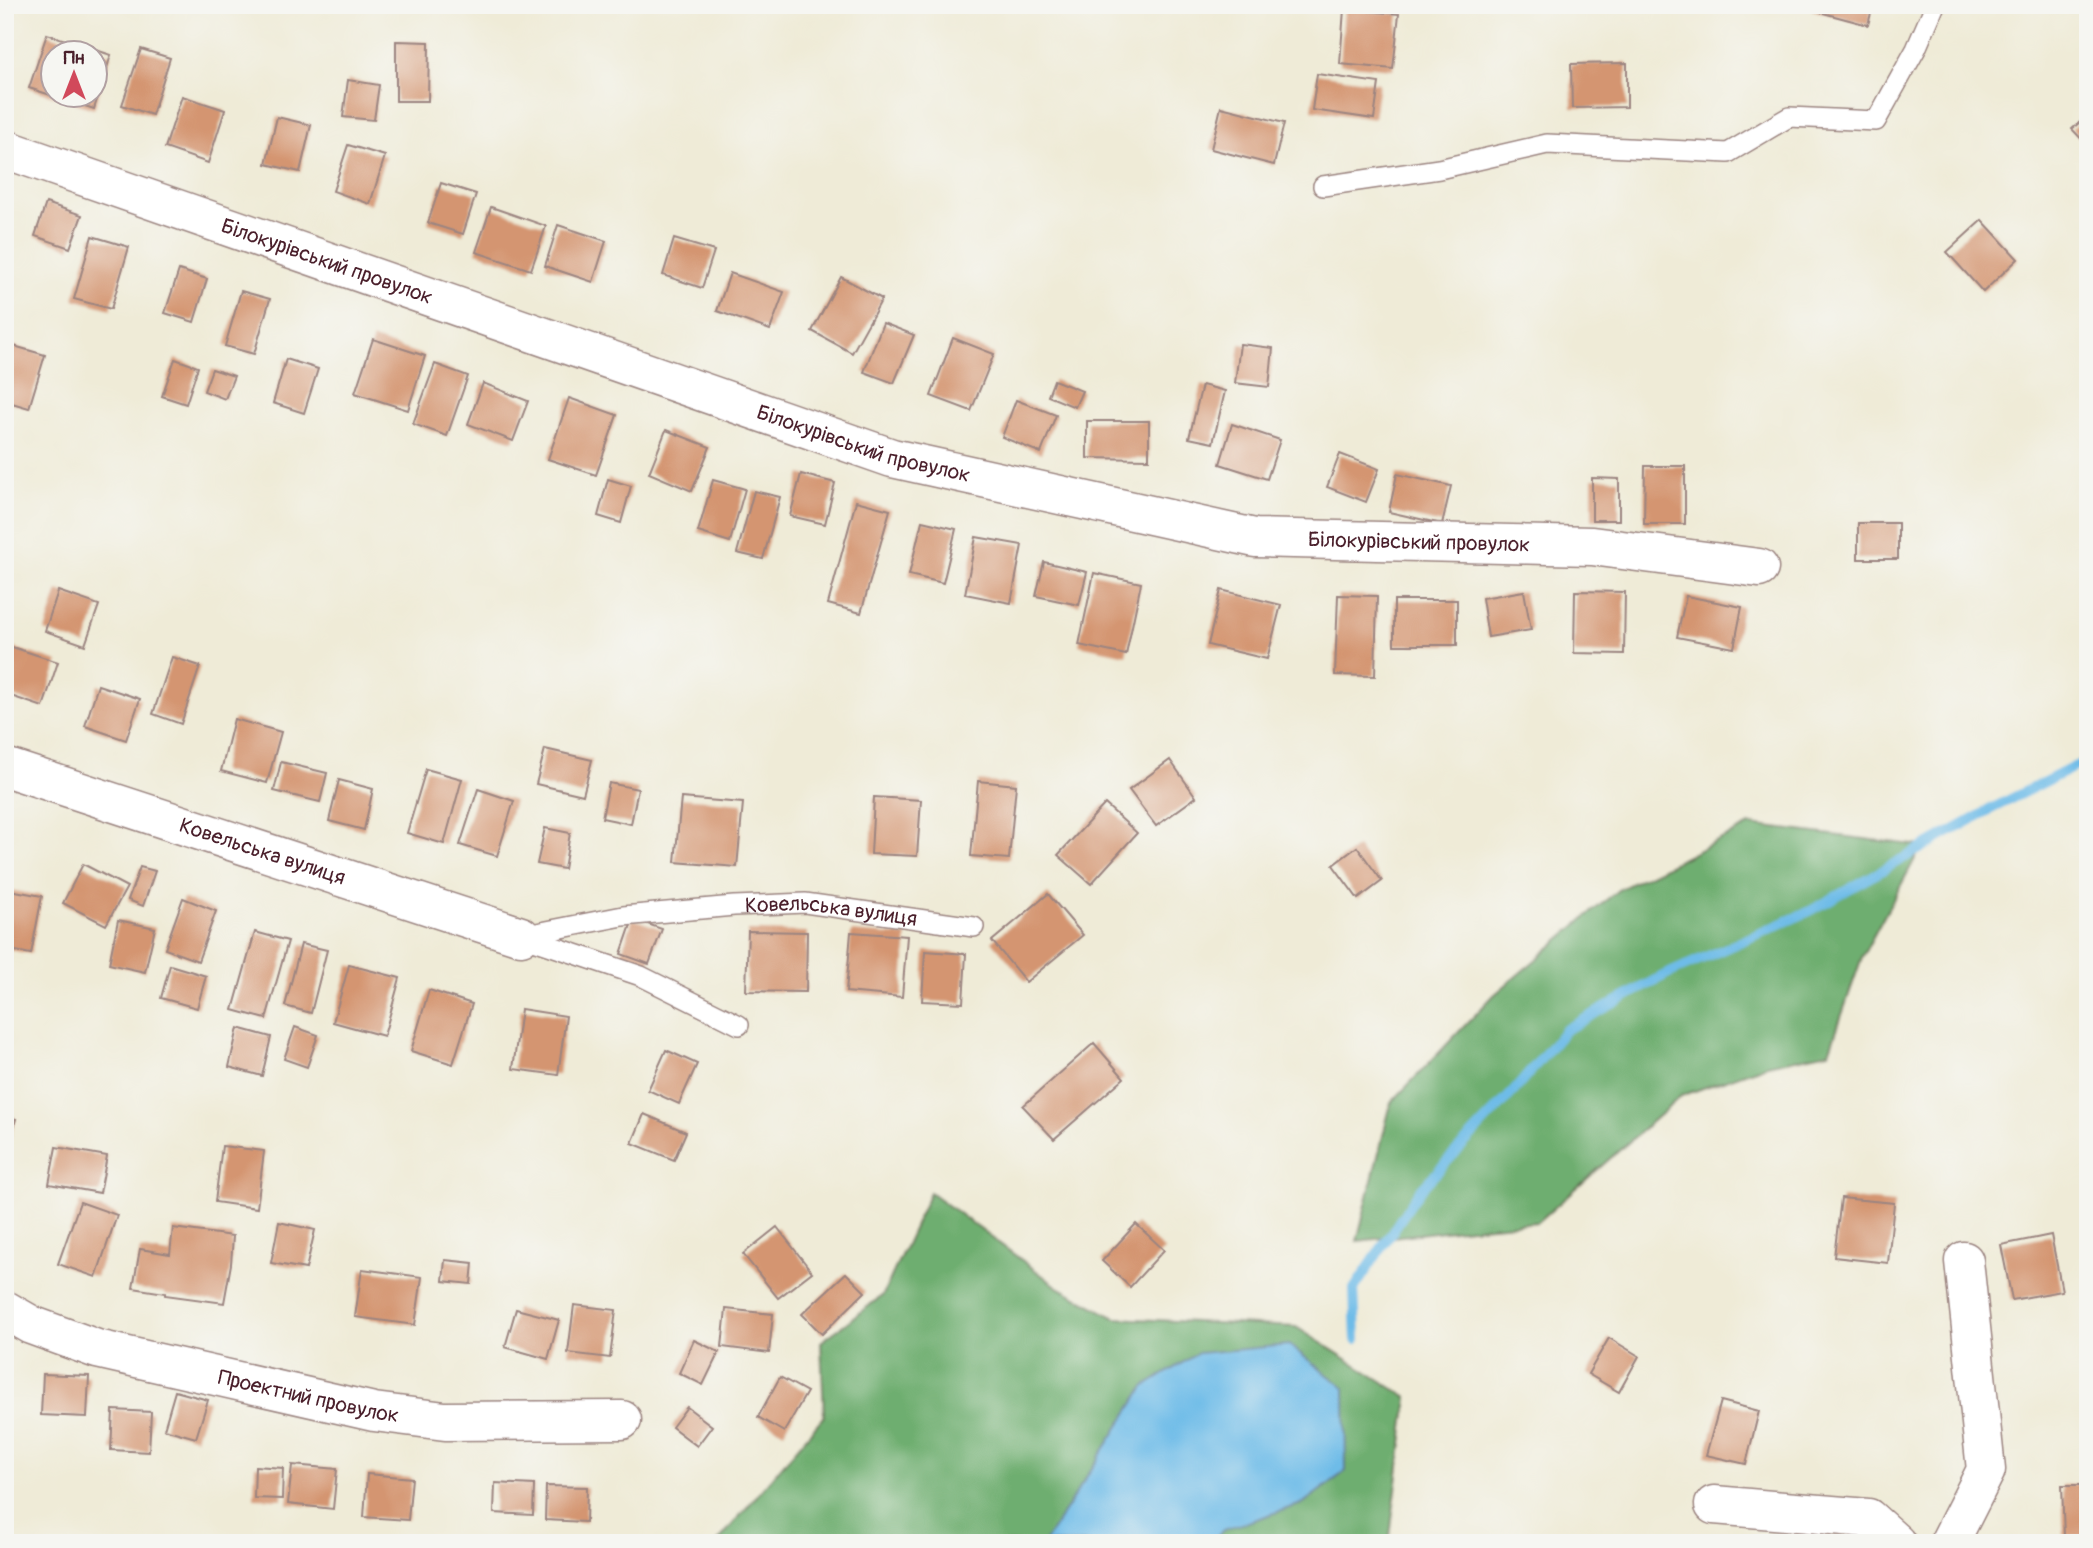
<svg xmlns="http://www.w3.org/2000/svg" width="2093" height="1548" font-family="Pangolin,sans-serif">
	<rect width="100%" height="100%" fill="#f6f6f2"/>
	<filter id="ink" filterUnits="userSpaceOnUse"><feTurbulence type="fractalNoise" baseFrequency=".0143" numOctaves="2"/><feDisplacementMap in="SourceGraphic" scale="14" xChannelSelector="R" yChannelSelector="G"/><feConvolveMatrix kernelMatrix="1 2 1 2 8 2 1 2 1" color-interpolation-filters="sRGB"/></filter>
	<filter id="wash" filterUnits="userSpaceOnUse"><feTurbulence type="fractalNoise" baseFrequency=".00686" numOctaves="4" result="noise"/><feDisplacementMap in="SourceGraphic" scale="28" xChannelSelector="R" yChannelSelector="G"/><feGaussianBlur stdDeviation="1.57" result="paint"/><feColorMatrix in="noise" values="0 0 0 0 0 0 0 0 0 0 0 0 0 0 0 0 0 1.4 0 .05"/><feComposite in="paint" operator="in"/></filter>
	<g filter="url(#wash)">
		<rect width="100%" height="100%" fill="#efebd7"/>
		<g fill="#6eae70" stroke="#5c664e" stroke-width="2">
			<path d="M1750 825 1922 846 1862 957 1829 1052 1767 1065 1681 1096 1538 1222 1479 1227 1357 1241 1391 1103 1494 995 1618 890Z"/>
			<path d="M930 1192 1058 1287 1115 1318 1296 1327 1408 1398 1389 1543H717L824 1416 821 1342 883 1295Z"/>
		</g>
		<path fill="#6ebce8" stroke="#5c6e8a" stroke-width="2" d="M1289 1345 1345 1388 1346 1471 1302 1504 1223 1530 1211 1543H1044L1144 1387 1198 1353Z"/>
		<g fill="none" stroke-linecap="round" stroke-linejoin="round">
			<path stroke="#6ebce8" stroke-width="10" d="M1356 1339 1354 1289 1420 1190 1514 1091 1565 1030 1665 975 1810 911 1989 810 2088 760"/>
		</g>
		<g id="blocks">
			<g fill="#d49571" fill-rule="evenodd">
				<path d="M1814 5H1873L1868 25 1812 10Z"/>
				<path d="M1344 9 1399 14 1393 69 1340 64Z"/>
				<path d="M47 34 111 55 94 109 29 88ZM52 52H94V94H52Z"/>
				<path d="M396 41 429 42 428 101H396Z"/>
				<path d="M141 49 170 58 152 115 122 105Z"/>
				<path d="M1627 63V107L1572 108 1571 64Z"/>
				<path d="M1317 74 1379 83 1374 119 1312 110Z"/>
				<path d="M348 80 379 85 374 120 343 117Z"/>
				<path d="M182 96 225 110 208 163 165 148Z"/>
				<path d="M1221 107 1284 123 1274 165 1211 149Z"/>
				<path d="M2088 115V146L2072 129Z"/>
				<path d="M277 117 311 125 300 172 266 164Z"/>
				<path d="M348 145 385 156 370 204 333 191Z"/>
				<path d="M441 183 476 194 463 234 428 223Z"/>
				<path d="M46 203 82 215 70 248 35 236Z"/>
				<path d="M491 207 546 226 531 270 476 252Z"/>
				<path d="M1982 220 2018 259 1983 292 1947 252Z"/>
				<path d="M558 225 606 241 593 282 545 266Z"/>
				<path d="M92 236 129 247 111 309 74 299Z"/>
				<path d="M674 239 714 251 702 288 663 275Z"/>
				<path d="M179 270 207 279 194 322 165 313Z"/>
				<path d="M730 273 784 292 770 330 717 311Z"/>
				<path d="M841 277 882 299 852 353 812 331Z"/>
				<path d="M241 291 270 299 254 354 225 346Z"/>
				<path d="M883 323 914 335 894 383 864 372Z"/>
				<path d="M953 338 994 354 971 411 931 396Z"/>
				<path d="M373 339 425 356 408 410 355 393Z"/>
				<path d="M7 344 45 355 29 408 5 401V352Z"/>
				<path d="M1240 344 1273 348 1269 387 1235 383Z"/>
				<path d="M175 359 198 367 186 404 162 396Z"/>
				<path d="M286 359 318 369 304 413 273 403Z"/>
				<path d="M435 364 468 376 447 436 413 424Z"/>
				<path d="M212 369 234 376 225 399 204 391Z"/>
				<path d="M1054 380 1082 391 1075 407 1048 396Z"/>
				<path d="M483 383 528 401 513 441 468 424Z"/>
				<path d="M1202 385 1225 391 1213 443 1189 438Z"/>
				<path d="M569 398 617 415 596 475 548 459Z"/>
				<path d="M1016 400 1056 415 1041 453 1002 437Z"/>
				<path d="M1087 421H1149V459L1087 458Z"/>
				<path d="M1232 424 1280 440 1267 479 1220 464Z"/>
				<path d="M666 430 710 447 692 491 649 473Z"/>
				<path d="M1340 454 1379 469 1366 502 1327 487Z"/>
				<path d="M1645 466H1685V524H1644Z"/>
				<path d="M801 474 835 483 825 524 790 516Z"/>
				<path d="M1397 474 1451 486 1442 524 1389 512Z"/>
				<path d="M1592 478 1619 479V520H1592Z"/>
				<path d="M608 479 631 486 621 523 598 516Z"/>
				<path d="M713 480 745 489 730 542 698 532Z"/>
				<path d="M754 491 780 497 763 559 737 553Z"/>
				<path d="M856 501 890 510 861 613 828 604Z"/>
				<path d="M922 521 956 529 943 583 909 575Z"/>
				<rect x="1858" y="523" width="40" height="36"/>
				<path d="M976 537 1022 545 1011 603 965 594Z"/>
				<path d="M1044 562 1087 572 1079 605 1036 596Z"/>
				<path d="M1094 573 1141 583 1126 655 1079 645Z"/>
				<path d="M1221 590 1281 605 1267 659 1208 645Z"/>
				<path d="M58 591 99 605 85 645 45 631Z"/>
				<path d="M1524 591 1531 630 1488 637 1482 598Z"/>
				<path d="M1575 591 1625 592 1624 654 1574 653Z"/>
				<path d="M1338 595 1377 596 1375 676 1335 675Z"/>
				<path d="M1686 596 1742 607 1734 648 1677 637Z"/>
				<rect x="1394" y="600" width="63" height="45"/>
				<path d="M9 646 58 662 43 707 5 694V656Z"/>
				<path d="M172 657 200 666 181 724 153 714Z"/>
				<path d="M98 685 140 699 126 740 85 726Z"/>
				<path d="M234 719 281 732 267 783 221 771Z"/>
				<path d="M545 749 592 760 583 795 536 784Z"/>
				<path d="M1170 760 1196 797 1156 826 1129 790Z"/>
				<path d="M281 762 327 773 320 802 274 791Z"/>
				<path d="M426 769 462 779 444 844 407 833Z"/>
				<path d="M339 780 373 789 364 830 329 821Z"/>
				<path d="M978 781 1016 785 1009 859 971 856Z"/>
				<path d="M609 783 638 789 631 824 602 818Z"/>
				<path d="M478 789 514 801 497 856 460 845Z"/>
				<path d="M874 797 921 800 917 856 871 854Z"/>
				<path d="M681 798 743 803 737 867 675 862Z"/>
				<path d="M1105 804 1137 833 1091 884 1058 855Z"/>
				<path d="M545 828 570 833 564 869 537 864Z"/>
				<path d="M1357 847 1382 881 1358 899 1333 865Z"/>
				<path d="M83 864 127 887 106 925 63 903Z"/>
				<path d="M140 867 155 871 143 906 128 900Z"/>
				<path d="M10 890 42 896 31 954 5 949V916Z"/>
				<path d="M1048 894 1083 935 1026 982 992 941Z"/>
				<path d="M183 898 216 911 198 961 165 949Z"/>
				<path d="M633 919 662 929 649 964 621 954Z"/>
				<path d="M118 920 155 928 145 972 109 964Z"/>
				<path d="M748 931 807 932 806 992 746 991Z"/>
				<path d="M255 932 288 941 266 1019 233 1010Z"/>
				<path d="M851 932 907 936 902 997 846 992Z"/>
				<path d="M301 944 327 950 311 1013 285 1006Z"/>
				<path d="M925 951 966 954 963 1003 922 1001Z"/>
				<path d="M170 965 206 976 197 1008 161 998Z"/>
				<path d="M349 965 400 978 384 1036 333 1022Z"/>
				<path d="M429 990 472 1004 453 1064 411 1051Z"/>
				<path d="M521 1009 566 1016 558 1075 513 1069Z"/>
				<path d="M295 1027 318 1035 307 1067 284 1059Z"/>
				<path d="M238 1028 271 1037 262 1076 229 1067Z"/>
				<path d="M1094 1043 1124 1078 1054 1139 1023 1106Z"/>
				<path d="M666 1050 697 1064 679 1104 648 1090Z"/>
				<path d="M644 1114 686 1132 674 1160 632 1143Z"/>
				<path d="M5 1116 16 1119 6 1151H5Z"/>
				<path d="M222 1146 264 1151 257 1208 215 1202Z"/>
				<path d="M56 1147 107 1156 100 1193 49 1184Z"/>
				<path d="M1841 1198 1894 1203 1888 1263 1834 1257Z"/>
				<path d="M80 1202 117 1215 96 1277 58 1264Z"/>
				<path d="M279 1222 315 1230 306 1269 271 1263Z"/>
				<path d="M1136 1224 1164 1250 1130 1287 1102 1261Z"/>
				<path d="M777 1227 812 1272 778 1298 743 1254Z"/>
				<path d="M173 1228 233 1236 231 1264 224 1303 165 1295V1293L133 1288 140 1249 170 1254Z"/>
				<path d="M2051 1235 2062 1291 2012 1300 2001 1245Z"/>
				<path d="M445 1260 473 1263 471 1284 443 1281Z"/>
				<path d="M362 1269 422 1277 415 1325 355 1317Z"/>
				<path d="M846 1273 865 1292 822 1334 802 1314Z"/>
				<path d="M574 1305 616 1310 610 1358 568 1353Z"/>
				<path d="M516 1309 559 1320 548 1359 505 1347Z"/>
				<path d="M726 1309 773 1314 769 1353 722 1347Z"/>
				<path d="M1609 1338 1639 1356 1619 1392 1588 1374Z"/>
				<path d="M694 1340 719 1352 703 1385 679 1373Z"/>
				<path d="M43 1374 89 1376 87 1417 41 1415Z"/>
				<path d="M780 1377 807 1392 784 1432 758 1417Z"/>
				<path d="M175 1391 208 1400 196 1438 164 1429Z"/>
				<path d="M1721 1401 1759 1411 1746 1464 1706 1455Z"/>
				<path d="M687 1407 712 1426 697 1446 672 1427Z"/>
				<path d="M113 1410 151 1412 149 1452 111 1450Z"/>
				<path d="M292 1465 337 1469 333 1509 288 1504Z"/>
				<path d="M255 1466 283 1468 282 1499 254 1498Z"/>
				<path d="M367 1474 412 1478 408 1520 364 1517Z"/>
				<path d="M495 1483 534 1485 533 1515 494 1513Z"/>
				<path d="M2062 1485H2088V1536H2064Z"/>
				<path d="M546 1486 587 1487 586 1522 545 1520Z"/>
			</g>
		</g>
	</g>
	<g filter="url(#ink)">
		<use href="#blocks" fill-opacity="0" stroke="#9c8581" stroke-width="2"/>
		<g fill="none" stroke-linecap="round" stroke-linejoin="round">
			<defs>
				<g id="lane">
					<path d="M1323 186 1439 169 1547 144 1728 153 1789 117 1876 121 1916 49 1935 5"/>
					<path id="s1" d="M521 936 623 916 734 906 805 903 974 927"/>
					<path d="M522 936 641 976 739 1025"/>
				</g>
				<g id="street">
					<path id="s2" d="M5 149 892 458 1255 538 1592 546 1759 568"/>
					<path id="s3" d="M5 767 521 936"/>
					<path id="s4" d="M5 1310 31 1325 97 1349 374 1412 445 1421 622 1420"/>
					<path d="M1714 1505 1868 1518 1896 1543"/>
					<path d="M1949 1543 1986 1470 1964 1261"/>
				</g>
			</defs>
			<use href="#lane" stroke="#9c8581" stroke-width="22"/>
			<use href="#street" stroke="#9c8581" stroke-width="41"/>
			<use href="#lane" stroke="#fff" stroke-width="19"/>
			<use href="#street" stroke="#fff" stroke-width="38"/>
		</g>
	</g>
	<g text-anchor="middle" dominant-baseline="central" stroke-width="5" stroke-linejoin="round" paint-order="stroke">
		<g font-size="21" fill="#4a1f2b" stroke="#f6f6f2">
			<text stroke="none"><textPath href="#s2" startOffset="341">Білокурівський провулок</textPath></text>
			<text stroke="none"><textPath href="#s2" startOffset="908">Білокурівський провулок</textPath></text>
			<text stroke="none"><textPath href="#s2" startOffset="1475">Білокурівський провулок</textPath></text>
			<text stroke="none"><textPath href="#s3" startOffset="271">Ковельська вулиця</textPath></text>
			<text stroke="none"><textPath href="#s1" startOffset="313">Ковельська вулиця</textPath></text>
			<text stroke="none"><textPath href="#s4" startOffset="317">Проектний провулок</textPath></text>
		</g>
	</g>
	<rect width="2093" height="1548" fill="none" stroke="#f6f6f2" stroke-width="28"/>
	<g transform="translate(74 74)"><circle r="33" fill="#f6f6f2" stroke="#b1a0a2" stroke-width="2"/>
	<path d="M0-5L12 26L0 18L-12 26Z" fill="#d1495b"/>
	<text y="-10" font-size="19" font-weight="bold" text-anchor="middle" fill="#4a1f2b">Пн</text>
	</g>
</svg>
